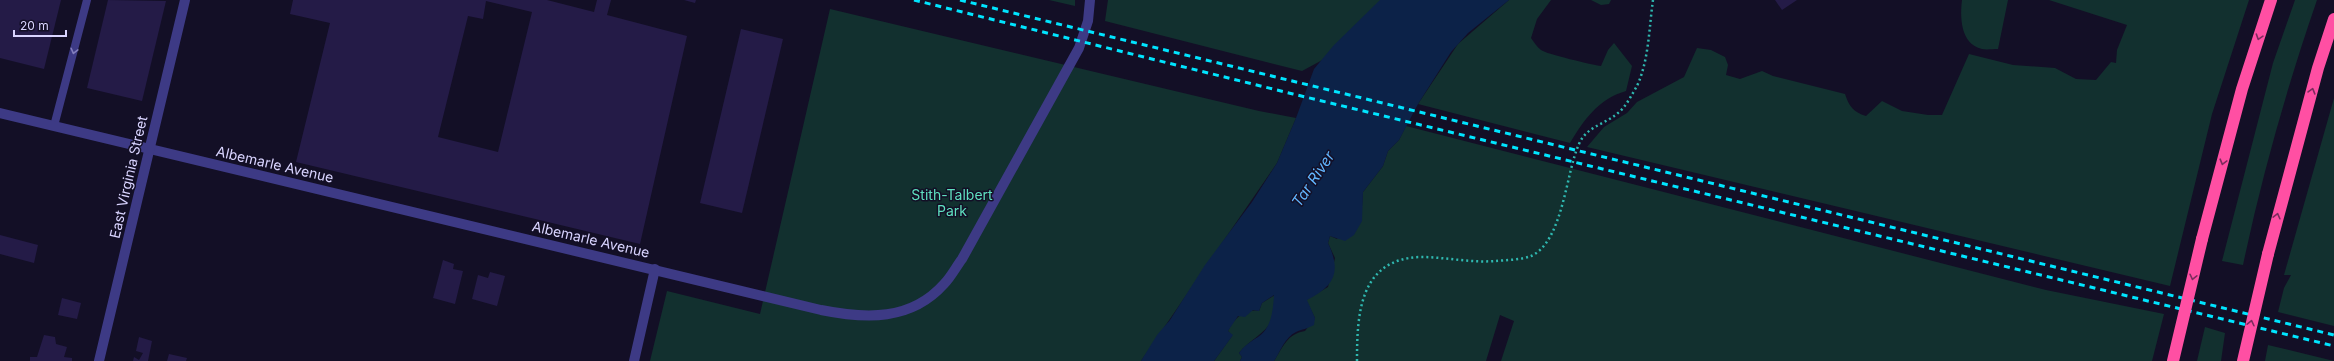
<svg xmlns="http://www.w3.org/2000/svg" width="2334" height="361" font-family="Inter,sans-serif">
	<rect width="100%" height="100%" fill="#130f26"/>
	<g fill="#12302f">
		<path d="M1049 0H1075V6Z"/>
		<path d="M1108 0H1392L1352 44 1302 71 1105 21Z"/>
		<path d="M1509 0H1551L1537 19 1531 38C1534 42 1537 47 1541 50 1546 54 1593 65 1601 66L1608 50 1614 43 1632 66 1626 91C1598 99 1584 120 1570 143L1418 104 1458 44Z"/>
		<path d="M1591 0H1611L1609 4 1601 5Z"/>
		<path d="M1962 0H2008L1998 49C1993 49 1986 50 1982 49 1960 44 1960 16 1962 0Z"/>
		<path d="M2049 0H2249L2212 114 2170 286 1587 147 1604 127 1627 113 1637 102 1684 77 1697 48 1711 50 1725 57 1728 65 1726 75 1740 79 1762 71 1773 76 1845 94C1849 106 1853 112 1866 116L1882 101 1902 111 1928 115H1942L1969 54 2013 65 2055 68 2076 79 2096 80 2111 62 2116 63 2117 50 2127 25Z"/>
		<path d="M2295 0H2317C2287 87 2262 175 2243 265L2222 261 2273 63Z"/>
		<path d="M830 9 1259 111 1296 118 1277 163 1141 361H650L667 291 760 314Z"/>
		<path d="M2334 98V326L2278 312 2284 288 2291 275H2284Z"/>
		<path d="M1406 126 2046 290 2164 314 2152 361H1501L1514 321 1500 315 1486 361H1274C1283 347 1287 334 1305 331L1315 318 1306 300 1328 287 1335 258 1328 243 1330 236 1337 239 1362 206 1363 192 1383 166 1388 151 1399 140Z"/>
		<path d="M1275 295C1273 302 1275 313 1272 320 1264 335 1249 340 1239 353L1242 357 1240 361H1214L1232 336 1228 331C1234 319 1244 308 1259 311L1262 303Z"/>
		<path d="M2205 327 2225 333 2221 361H2197Z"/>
		<path d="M2268 345 2334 361H2265Z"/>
	</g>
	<path fill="#0c2248" d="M1380 0H1509L1468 33 1451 52 1418 104 1399 140 1388 151 1383 166 1363 192 1362 221 1354 235 1345 241 1330 236 1328 243C1342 273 1334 286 1307 300L1315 318 1314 325C1307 329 1302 329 1296 332 1285 337 1280 352 1274 361H1240L1242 357 1239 353C1245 345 1250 342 1258 337 1272 328 1273 309 1274 295L1262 303 1259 311 1253 310 1245 317 1238 316 1228 331 1233 335 1214 361H1141L1157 335 1170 320 1205 265 1252 202 1277 163 1296 118 1314 69 1334 45Z"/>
	<g fill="#241b47" fill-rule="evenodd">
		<path d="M0 0H61L44 69 0 58Z"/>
		<path d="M108 0 166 1 142 101 87 88Z"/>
		<path d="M293 0H547L594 12 597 0H611L607 15 687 36 640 244 296 162 330 23 290 14ZM486 1 532 12 498 152 438 137 468 16 483 19Z"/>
		<path d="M684 0H696L695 3Z"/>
		<path d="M1775 0H1797L1782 10Z"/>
		<path d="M741 29 783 39 742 213 700 203Z"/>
		<path d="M0 235 38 245 34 263 0 254Z"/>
		<path d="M443 260 454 264 453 269 463 271 455 304 433 298Z"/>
		<path d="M490 272 505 276 497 306 472 299 478 275 488 278Z"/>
		<path d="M62 298 81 303 77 319 58 315Z"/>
		<path d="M44 335 55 337 56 344 67 347 64 357 72 358V361H30V357H37Z"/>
		<path d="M139 337 152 341 148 361H133L134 357 139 360 143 353 136 351Z"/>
		<path d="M169 354 187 358 186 361H167Z"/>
	</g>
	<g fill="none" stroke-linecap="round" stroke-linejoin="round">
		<path stroke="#2fb8b0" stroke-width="2.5" stroke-dasharray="2 3" stroke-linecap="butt" d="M1357 361C1357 315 1359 259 1420 257 1445 257 1470 263 1495 261 1506 260 1521 260 1531 256 1563 242 1566 172 1579 144 1587 126 1604 125 1618 113 1626 107 1632 94 1637 86 1649 60 1649 28 1653 0"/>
		<path stroke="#3d3a85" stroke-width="8" d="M54 126 87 0"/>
		<g stroke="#3d3a85" stroke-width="10">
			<path d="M0 113 821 310C866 319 911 321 944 284 951 277 956 267 962 259L1079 48 1088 21 1090 0"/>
			<path d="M99 361 185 0"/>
			<path d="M634 361 655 269"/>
		</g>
		<g stroke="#ff4fa3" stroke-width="12">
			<path d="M2202 239 2242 89 2271 0"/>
			<path d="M2268 254 2318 68 2334 19"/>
		</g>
		<g stroke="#00e5ff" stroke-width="3" stroke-dasharray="6 5" stroke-linecap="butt">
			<path d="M914 0 1293 94 2334 346"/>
			<path d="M960 0 2334 335"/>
		</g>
		<g stroke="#ff4fa3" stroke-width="12">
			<path d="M2173 361 2202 239"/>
			<path d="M2243 361 2268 254"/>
		</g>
	</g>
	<defs><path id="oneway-chevron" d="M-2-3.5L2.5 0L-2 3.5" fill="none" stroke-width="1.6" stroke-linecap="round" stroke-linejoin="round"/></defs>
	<g stroke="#7d2c5e">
		<use href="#oneway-chevron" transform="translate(2259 37) rotate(108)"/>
		<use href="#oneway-chevron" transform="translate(2312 91) rotate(-74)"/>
		<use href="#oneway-chevron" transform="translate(2223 162) rotate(105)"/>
		<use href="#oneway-chevron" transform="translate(2277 216) rotate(-76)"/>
		<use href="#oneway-chevron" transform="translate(2193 277) rotate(103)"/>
		<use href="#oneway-chevron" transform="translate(2251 323) rotate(-77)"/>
	</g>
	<use stroke="#837fbc" href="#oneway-chevron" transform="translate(74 51) rotate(104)"/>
	<g text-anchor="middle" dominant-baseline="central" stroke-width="3" stroke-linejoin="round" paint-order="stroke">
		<g font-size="14" fill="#d9d4ff" stroke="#130f26">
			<text transform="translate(275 164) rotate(13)">Albemarle Avenue</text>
			<text transform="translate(128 177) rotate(-77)">East Virginia Street</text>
			<text transform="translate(591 239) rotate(13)">Albemarle Avenue</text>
		</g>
		<g font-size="14" fill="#5fe0c0" stroke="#130f26">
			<text x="952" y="194">Stith-Talbert<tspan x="952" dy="16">Park</tspan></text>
		</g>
		<g font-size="15" font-style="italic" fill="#62b6ff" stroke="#130f26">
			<text transform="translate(1313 179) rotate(-56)">Tar River</text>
		</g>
	</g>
	<path d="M14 30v6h52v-6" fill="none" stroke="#d9d4ff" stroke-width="2"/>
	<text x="20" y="30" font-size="12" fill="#d9d4ff" stroke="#130f26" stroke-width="3" paint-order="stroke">20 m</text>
</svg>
